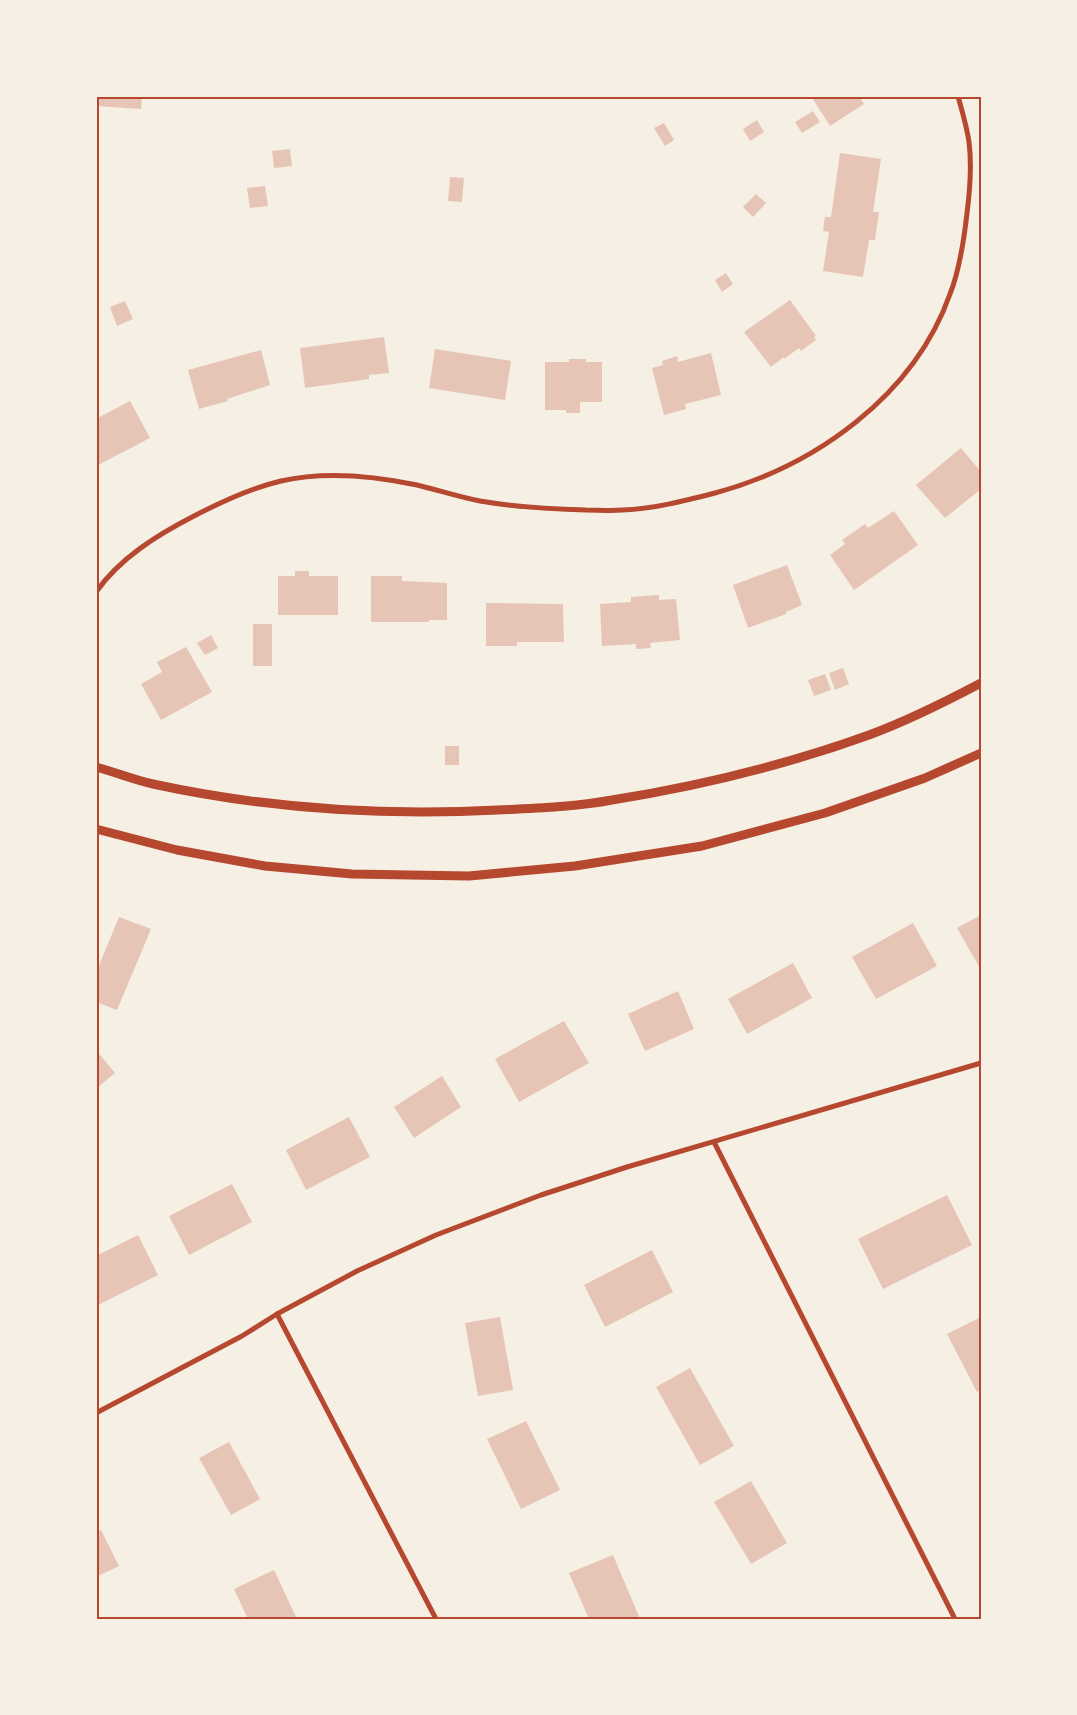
<svg xmlns="http://www.w3.org/2000/svg" width="1077" height="1715" font-family="'Space Grotesk',sans-serif">
	<rect width="100%" height="100%" fill="#f6efe4"/>
	<g fill="#e6c5b7">
		<path d="M96 96H142L141 109 96 106Z"/>
		<path d="M811 96H859L864 104 830 126Z"/>
		<path d="M813 111 820 122 802 133 795 122Z"/>
		<path d="M757 120 764 132 750 141 743 129Z"/>
		<path d="M664 123 674 140 665 146 654 128Z"/>
		<path d="M290 149 292 166 274 168 272 151Z"/>
		<path d="M840 153 881 159 873 212H879L875 240H869L863 277 823 271 829 232 823 231 825 217H831Z"/>
		<path d="M450 177 464 178 462 202 448 201Z"/>
		<path d="M265 186 268 206 250 208 247 188Z"/>
		<path d="M756 194 766 203 753 217 743 207Z"/>
		<path d="M726 273 733 284 722 292 715 280Z"/>
		<path d="M790 300 816 336 814 337 816 340 801 351 799 348 784 359V357L771 367 744 332Z"/>
		<path d="M125 301 133 319 117 326 110 307Z"/>
		<path d="M384 337 389 373 369 375V379L305 388 300 348Z"/>
		<path d="M435 349 511 361 505 400 429 388Z"/>
		<path d="M261 350 270 385 227 399 228 401 199 409 188 370Z"/>
		<path d="M711 353 721 395 685 404 686 409 664 415 652 368 663 365 662 361 677 356 678 362Z"/>
		<path d="M569 359H586V362H602V402H580V413H566V410H545V362H569Z"/>
		<path d="M130 401 150 438 96 466V419Z"/>
		<path d="M961 448 981 472V489L945 518 916 485Z"/>
		<path d="M894 511 918 545 854 590 830 555 845 544 842 540 865 524 868 528Z"/>
		<path d="M787 565 802 605 786 612V614L748 628 733 585Z"/>
		<path d="M295 571H309V576H338V615H278V576H295Z"/>
		<path d="M371 576H402V581L447 583V620H429V622H371Z"/>
		<path d="M659 595V600L676 599 680 640 650 643 651 648 636 649V644L602 646 600 604 631 602V597Z"/>
		<path d="M486 603 563 604 564 642H517V646H486Z"/>
		<rect x="253" y="624" width="19" height="42"/>
		<path d="M211 635 218 648 205 655 197 643Z"/>
		<path d="M186 647 212 692 161 720 141 684 162 672 157 662Z"/>
		<path d="M843 668 849 684 835 690 829 673Z"/>
		<path d="M825 674 831 690 814 696 808 680Z"/>
		<rect x="445" y="746" width="14" height="19"/>
		<path d="M981 915V970L957 928Z"/>
		<path d="M119 917 151 929 117 1010 96 1002V973Z"/>
		<path d="M913 923 937 966 876 999 852 957Z"/>
		<path d="M793 963 812 998 747 1034 728 999Z"/>
		<path d="M678 991 694 1029 645 1051 628 1014Z"/>
		<path d="M564 1021 589 1063 519 1102 495 1059Z"/>
		<path d="M96 1050 115 1073 96 1089Z"/>
		<path d="M442 1076 461 1107 414 1138 394 1107Z"/>
		<path d="M349 1117 370 1157 306 1190 286 1150Z"/>
		<path d="M232 1184 252 1222 189 1255 169 1216Z"/>
		<path d="M947 1195 972 1245 883 1289 858 1239Z"/>
		<path d="M138 1235 158 1275 96 1306V1256Z"/>
		<path d="M652 1250 673 1292 605 1327 584 1285Z"/>
		<path d="M500 1317 513 1390 478 1396 465 1323Z"/>
		<path d="M981 1317V1390L977 1392 947 1334Z"/>
		<path d="M690 1368 734 1446 700 1465 656 1387Z"/>
		<path d="M526 1421 560 1490 521 1509 487 1439Z"/>
		<path d="M229 1442 260 1499 231 1515 199 1458Z"/>
		<path d="M751 1481 787 1543 751 1564 714 1502Z"/>
		<path d="M101 1530 119 1566 96 1577V1532Z"/>
		<path d="M613 1555 640 1619H589L569 1573Z"/>
		<path d="M274 1570 297 1619H248L234 1589Z"/>
	</g>
	<g fill="none" stroke-linecap="round" stroke-linejoin="round">
		<g stroke="#b5482f" stroke-width="5">
			<path d="M96 592C120 558 157 535 194 516 221 502 251 488 281 481 325 471 374 476 417 485 438 490 459 497 480 501 515 507 551 509 586 510 598 510 610 511 622 510 653 509 684 501 715 493 815 466 914 396 950 294 960 269 964 240 967 213 970 190 972 166 969 142 967 127 962 111 958 96"/>
			<path d="M714 1142 955 1619"/>
			<path d="M277 1314 436 1619"/>
			<path d="M96 1413 242 1336 277 1314 357 1271 436 1235 541 1195 627 1167 981 1063"/>
		</g>
		<g stroke="#b5482f" stroke-width="9">
			<path d="M96 767C115 772 134 780 153 784 268 809 382 816 498 810 536 808 575 807 612 800 699 786 786 765 869 735 907 721 945 702 981 683"/>
			<path d="M96 829 177 850 265 866 352 874 469 876 575 866 702 846 825 813 925 778 981 753"/>
		</g>
	</g>
	<rect width="1077" height="1715" fill="none" stroke="#f6efe4" stroke-width="195"/>
	<rect x="98" y="98" width="882" height="1520" fill="none" stroke="#b5482f" stroke-width="2"/>
</svg>
